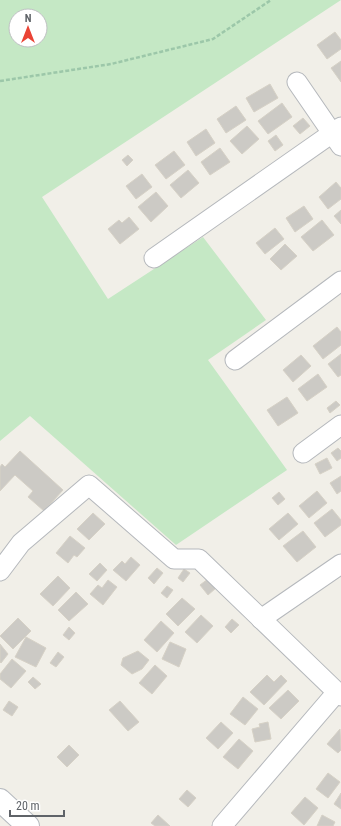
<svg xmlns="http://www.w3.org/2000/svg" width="341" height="826" font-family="'Roboto Condensed',sans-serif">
	<rect width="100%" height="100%" fill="#f1efe8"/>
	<path fill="#c5e8c5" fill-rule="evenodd" d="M0 0H341L42 197 108 299 203 237 266 320 208 360 287 470 176 545 30 416 0 441ZM16 16H40V40H16Z"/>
	<g fill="#cccac5" stroke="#d6d1c6">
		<path d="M335 32 341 40V49L327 59 317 45Z"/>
		<path d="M341 61V82L331 68Z"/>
		<path d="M270 84 278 98 254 112 246 98Z"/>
		<path d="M282 103 292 117 268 134 258 121Z"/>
		<path d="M236 106 246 120 226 133 217 119Z"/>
		<path d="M303 118 310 126 300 134 293 126Z"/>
		<path d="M247 126 259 139 242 154 230 141Z"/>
		<path d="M206 129 215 143 196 156 187 142Z"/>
		<path d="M276 135 283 145 275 151 268 141Z"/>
		<path d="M220 148 230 162 210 175 201 162Z"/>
		<path d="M174 151 185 165 166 179 155 165Z"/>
		<path d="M128 155 133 160 127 166 122 160Z"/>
		<path d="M188 170 199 183 181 198 170 185Z"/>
		<path d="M142 174 152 187 136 199 126 186Z"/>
		<path d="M336 182 341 188V199L328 209 319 197Z"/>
		<path d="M156 192 168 206 151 222 138 207Z"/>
		<path d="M304 206 313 219 295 232 286 218Z"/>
		<path d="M341 210V224L334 216Z"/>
		<path d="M129 217 139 229 120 244 108 229 119 220 122 223Z"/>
		<path d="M322 220 334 235 313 251 301 237Z"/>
		<path d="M275 228 284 239 265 254 256 243Z"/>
		<path d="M285 244 297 256 281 270 270 259Z"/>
		<path d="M337 327 341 332V345L323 359 313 346Z"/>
		<path d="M341 354V375L338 377 328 364Z"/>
		<path d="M301 355 311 366 293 382 283 370Z"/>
		<path d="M318 374 327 387 307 401 298 389Z"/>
		<path d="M287 397 298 413 278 426 267 410Z"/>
		<path d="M336 401 340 405 330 413 327 408Z"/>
		<path d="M338 448 341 451V458L337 461 331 453Z"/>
		<path d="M20 451 63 490 44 511 28 497 33 491 15 475 0 491V467L2 464 5 467Z"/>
		<path d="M327 458 332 468 320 474 315 464Z"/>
		<path d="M341 476V491L337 494 330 483Z"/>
		<path d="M317 491 327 503 309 518 299 506Z"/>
		<path d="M279 492 285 499 278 505 272 498Z"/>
		<path d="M332 509 341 520V525L325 537 314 523Z"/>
		<path d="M93 513 105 524 89 540 77 529Z"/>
		<path d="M288 513 298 524 279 540 269 529Z"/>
		<path d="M303 531 316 547 297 562 283 546Z"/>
		<path d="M70 536 85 548 77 557 74 555 68 563 56 553Z"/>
		<path d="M131 557 140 565 126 581 113 570 122 561 125 564Z"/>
		<path d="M100 563 107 570 97 581 89 574Z"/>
		<path d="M157 568 163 573 154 584 148 578Z"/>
		<path d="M184 569 190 573 183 582 178 578Z"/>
		<path d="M58 576 70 588 53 606 40 594Z"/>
		<path d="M208 579 216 588 208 595 200 585Z"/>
		<path d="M108 580 117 587 103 605 90 594 98 585 102 588Z"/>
		<path d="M167 586 173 590 167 598 161 593Z"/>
		<path d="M76 592 88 604 69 621 58 610Z"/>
		<path d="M182 598 195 609 178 626 166 614Z"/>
		<path d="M201 615 213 626 197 643 185 632Z"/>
		<path d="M18 618 31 631 13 649 0 636Z"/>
		<path d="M232 619 239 625 231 633 225 627Z"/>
		<path d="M161 621 174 633 157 652 144 640Z"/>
		<path d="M69 627 75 633 69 640 63 635Z"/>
		<path d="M26 637 46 648 36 667 15 657Z"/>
		<path d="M170 642 186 649 179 667 162 659Z"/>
		<path d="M0 644 8 654 1 663 0 662Z"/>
		<path d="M138 651 149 660 142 669 132 674 121 665 123 658Z"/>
		<path d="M58 652 64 657 56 667 50 663Z"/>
		<path d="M12 659 26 671 11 688 0 679V674Z"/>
		<path d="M155 665 167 676 152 694 139 683Z"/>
		<path d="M267 675 274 682 281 675 287 681 264 705 250 692Z"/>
		<path d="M33 677 41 684 35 689 28 682Z"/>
		<path d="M288 690 299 701 281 719 269 708Z"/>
		<path d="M243 697 258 709 245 725 230 714Z"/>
		<path d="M9 701 18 707 12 716 3 710Z"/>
		<path d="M120 701 139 722 128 731 109 710Z"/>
		<path d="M221 722 233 733 218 749 206 738Z"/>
		<path d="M268 722 271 739 255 742 252 729 260 727 259 724Z"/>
		<path d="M340 729 341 750 338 753 327 744Z"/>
		<path d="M239 739 253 751 238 769 223 757Z"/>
		<path d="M69 745 79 755 67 767 57 757Z"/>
		<path d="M328 773 340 782 328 798 316 789Z"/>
		<path d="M187 790 196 798 188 807 179 799Z"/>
		<path d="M341 793V809L334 804Z"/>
		<path d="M305 797 318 808 304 825 291 813Z"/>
		<path d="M158 815 170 826H155L151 823Z"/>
		<path d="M322 815 335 822 333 826H317Z"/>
	</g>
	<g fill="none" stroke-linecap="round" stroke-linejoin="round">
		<defs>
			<g id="street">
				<path d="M297 82 341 146"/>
				<path d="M154 258 341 127"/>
				<path d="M235 360 341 281"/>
				<path d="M303 453 341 425"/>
				<path d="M0 571 21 543 89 485 174 559H199L341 696"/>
				<path d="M261 619 341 564"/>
				<path d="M222 826 337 692"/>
			</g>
			<path id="secondary" d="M0 800 28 826"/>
		</defs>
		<use href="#street" stroke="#b5b8bc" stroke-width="21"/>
		<use href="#secondary" stroke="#b6babf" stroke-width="24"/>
		<path stroke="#9cc7a9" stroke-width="2.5" stroke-dasharray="4 2" stroke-linecap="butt" d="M0 81 111 64 213 39 271 0"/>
		<use href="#street" stroke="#fff" stroke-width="19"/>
		<use href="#secondary" stroke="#fff" stroke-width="22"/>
	</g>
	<g transform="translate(28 28)"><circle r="19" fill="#ffffff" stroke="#bfc1c3"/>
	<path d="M0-3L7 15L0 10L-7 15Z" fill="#ea4335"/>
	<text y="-6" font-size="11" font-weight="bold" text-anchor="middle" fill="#5f6368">N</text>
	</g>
	<path d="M10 810v6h54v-6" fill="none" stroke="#5f6368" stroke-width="2"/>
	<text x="16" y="810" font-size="12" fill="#5f6368" stroke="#ffffff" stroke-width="3" paint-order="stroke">20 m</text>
</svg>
